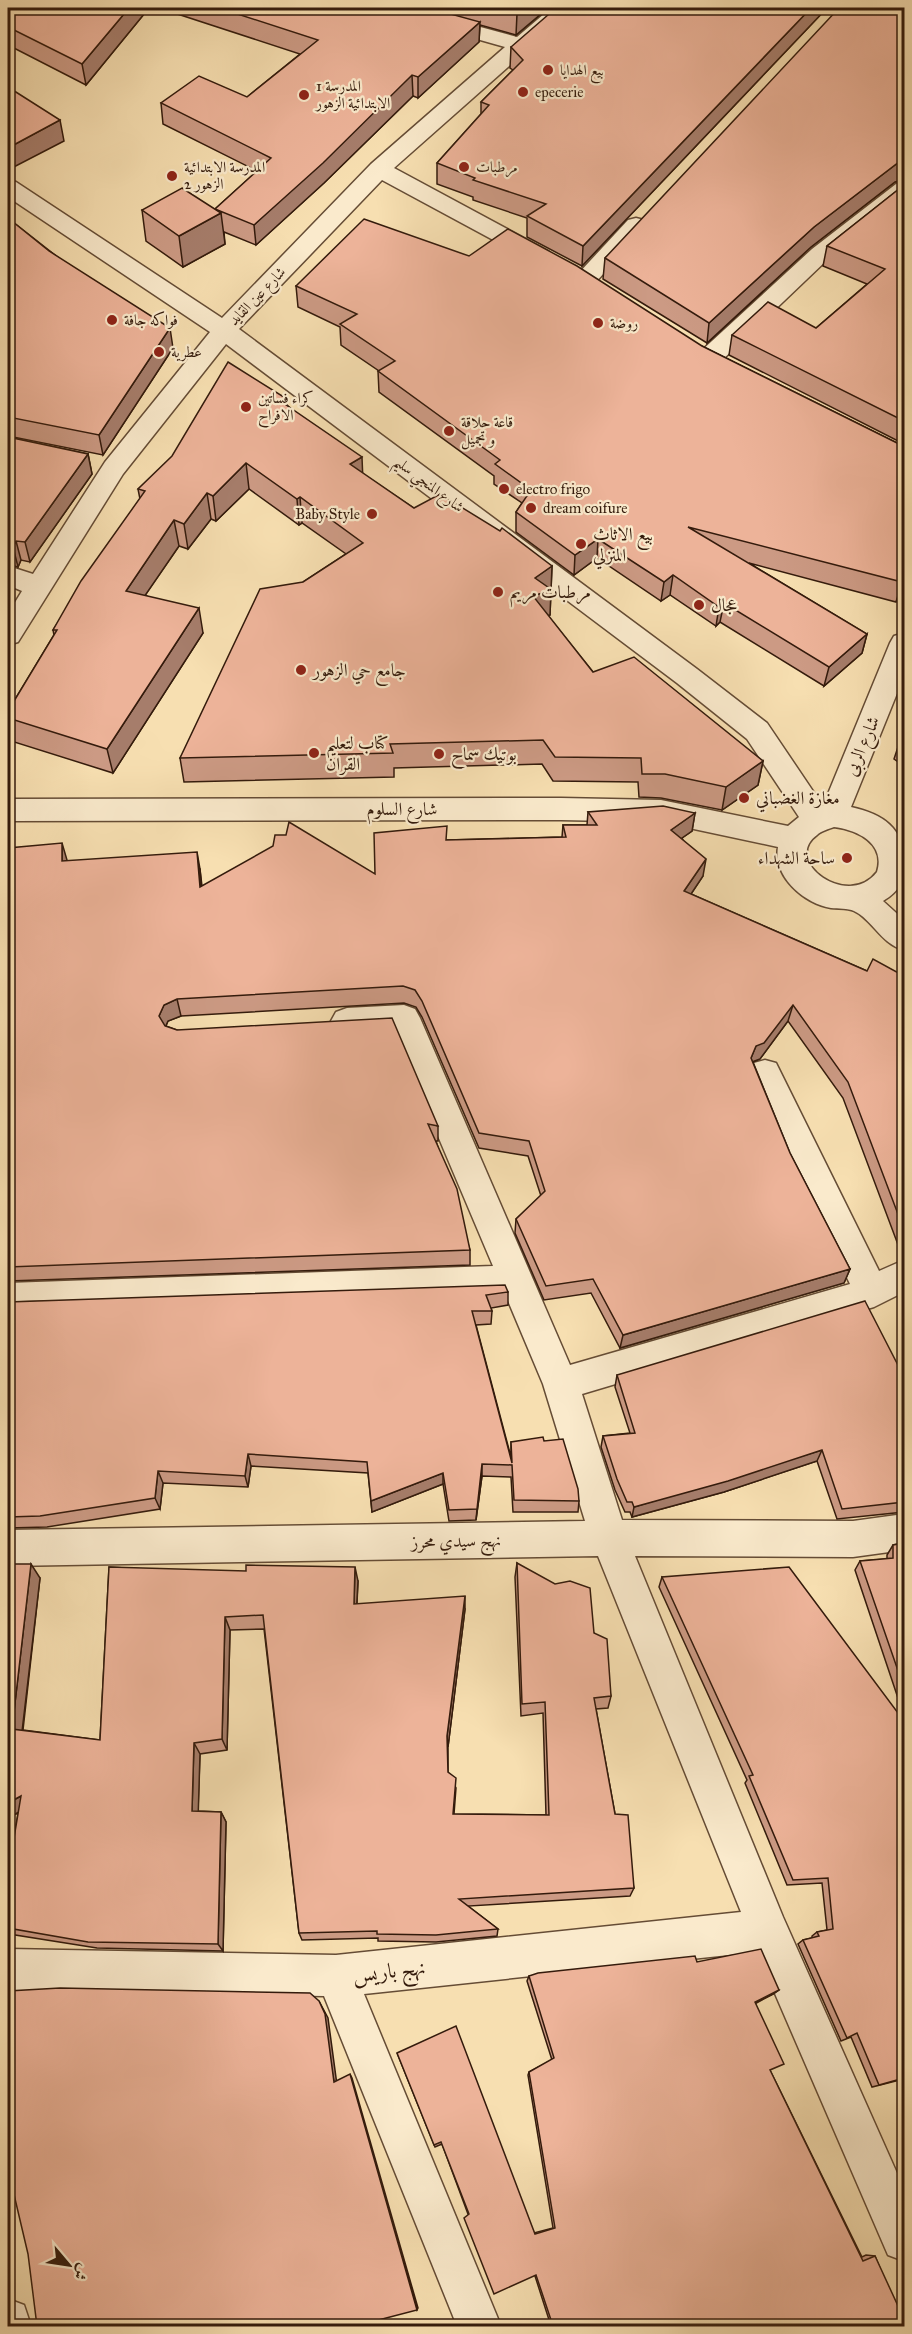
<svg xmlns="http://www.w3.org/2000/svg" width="912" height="2334" font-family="'IM FELL Great Primer',Amiri,serif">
	<rect width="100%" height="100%" fill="#f7dfb1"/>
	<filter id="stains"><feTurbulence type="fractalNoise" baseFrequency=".00333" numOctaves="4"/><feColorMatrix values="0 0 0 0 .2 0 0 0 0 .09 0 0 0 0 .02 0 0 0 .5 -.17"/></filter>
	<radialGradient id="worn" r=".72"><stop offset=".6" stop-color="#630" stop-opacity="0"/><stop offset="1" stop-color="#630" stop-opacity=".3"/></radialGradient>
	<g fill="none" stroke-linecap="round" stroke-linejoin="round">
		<defs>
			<g id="minor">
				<path d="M378 8H410L517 37 551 8H573L570 12 394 168 548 251 552 256 548 261 540 263 532 261 382 180 239 329 697 669 767 723 823 806 890 643 894 636 904 633V676L851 807C883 814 904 828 904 862 904 881 900 891 883 901L904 920V950C881 944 872 919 854 911 848 908 838 909 831 908 804 903 773 877 778 847L661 822 561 820 8 821V799L561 798 661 800 788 826 799 817 747 739 677 683 226 344 123 474 18 642 8 645V614L22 591 8 585V566L33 574 105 462 210 332 8 197V180L16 182 222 318 371 164 505 47 381 12ZM834 827C857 830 886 843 877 872 848 910 781 861 817 835 821 831 829 829 834 827Z"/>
				<path d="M904 182V200L828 259 718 364 709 366 700 364 697 358 700 352 812 249 896 184Z"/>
				<path d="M636 218 644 220 648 225 644 230 593 285 585 287 577 285 573 280 577 275 628 220Z"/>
				<path d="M404 1005 415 1009 420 1018 570 1365 850 1284 749 1073 754 1063 765 1060 776 1063 879 1271 904 1260V1292L874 1307 582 1394 622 1520 853 1521 904 1514V1550L853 1557 635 1556 783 1917 904 2189V2261L888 2255 757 1952 364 1994 501 2326H457L324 1996 8 1990V1949L336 1955 741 1912 598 1556 8 1566V1530L585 1521 543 1384 506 1296 8 1314V1283L493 1266 394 1032 347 1034 336 1030 331 1021 336 1012 347 1008Z"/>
				<path d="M8 2299 24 2305 31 2326H8Z"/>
			</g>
		</defs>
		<use href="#minor" stroke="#654c35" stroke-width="3"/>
		<use href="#minor" fill="#faeacc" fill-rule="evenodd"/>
	</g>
	<g fill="#cc9a84" stroke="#341b0c" stroke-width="1.5">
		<path d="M8 8H149L86 85 8 45Z"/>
		<path d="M159 8H548L516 35 480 25 479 42 418 98 413 96 324 183 256 245 224 232 225 244 183 267 146 241 142 210 215 209 257 171 163 124 161 103 247 97 300 54Z"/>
		<path d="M827 8 582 266 527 237V218L473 200V197L437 184V163L481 114V102L513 70 510 68 511 47Z"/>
		<path d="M904 8V180L895 182 811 247 707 343 603 279 605 258Z"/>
		<path d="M904 185V444L729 355 732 335 816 328 867 284 823 266 827 246Z"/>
		<path d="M8 218 173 348 103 455 8 436Z"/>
		<path d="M296 286 702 346 899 444 904 445V583L896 602 749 563 867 634 862 653 824 686 720 622 716 626 670 595 661 601 597 558 574 575 516 532V512L522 503 494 484V476L379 392 378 371H379L341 345 340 327 298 307Z"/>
		<path d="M287 399V405L362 473 414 508 552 566 550 615 548 616 593 672 763 761 758 785 722 810 661 798 639 797 638 782 553 781 542 764 394 768V777L184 782 180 758 303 582 346 554 302 523 299 525 249 489 216 521 211 519 188 549 179 546 145 595 203 633 113 773 11 741 8 729V711L54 635 53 630 140 499 138 489Z"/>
		<path d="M8 437 88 454 92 474 30 562 21 560 18 567 8 564Z"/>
		<path d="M904 739V766L894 759 899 744Z"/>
		<path d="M588 812 695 813 692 831 682 838 703 876 691 894 867 971 904 976V1258H903L843 1098 788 1021 760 1059 753 1062 790 1153 850 1269 844 1283 620 1348 591 1293 544 1300 515 1233 516 1219 541 1196 528 1156 479 1148 422 1017 416 1007 404 1003 181 1016 168 1021 166 1026 438 1126V1141H436L470 1250V1265L8 1281V848L67 861 200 869 202 886 375 874 447 840 562 837 563 825H587Z"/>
		<path d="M508 1292V1305L491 1308 492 1311 491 1324 476 1325 511 1457V1442L544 1441 579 1501 578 1512H513L511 1477 482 1476 476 1520 449 1521 443 1484 372 1512 368 1473 251 1466 248 1487 163 1483 160 1509 47 1527 8 1528V1529V1302Z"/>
		<path d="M617 1375 904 1377V1512L837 1519 817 1461 724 1492 632 1517 630 1512H625L615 1490 601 1447 603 1436 630 1433 615 1387Z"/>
		<path d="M904 1543V1716L855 1570 860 1561 887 1559V1555L893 1545Z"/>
		<path d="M517 1563 594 1633 611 1696 608 1708 596 1709 615 1814 634 1888 630 1896 468 1906 498 1929 497 1936 436 1942 378 1941V1938L302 1940 299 1933 264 1629 230 1630 227 1750 200 1754 198 1811 221 1812 226 1822 223 1951 97 1948 9 1934 8 1932V1874L18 1813 8 1818V1564L40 1578 23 1730 100 1740 109 1567 358 1581 357 1604 465 1609 448 1747V1772L456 1788 454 1814 546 1815 543 1713 521 1716 515 1577Z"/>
		<path d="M662 1577 904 1721V2079L872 2087 851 2037 841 2041 798 1944 803 1940 812 1938V1936L817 1932 827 1930 822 1883 787 1885 745 1783 747 1780 659 1587Z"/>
		<path d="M697 1962 779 1990 773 1994 755 2003 770 2070 862 2257 866 2255 875 2256 904 2326H551L535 2276 468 2214 442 2144 435 2147 397 2053 534 2233 553 2228 528 2075 529 2072 552 2060 527 1981 529 1976Z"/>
	</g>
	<g fill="#a67d6b" stroke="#341b0c" stroke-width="1.5">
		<path d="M129 8H149L86 85 82 64Z"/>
		<path d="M525 8H548L516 35 517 14Z"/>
		<path d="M811 8H827L582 266 583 246Z"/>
		<path d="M480 22 479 42 418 98V77Z"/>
		<path d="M412 75 413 96 324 183 256 245 254 225Z"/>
		<path d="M60 120 64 141 8 170V148Z"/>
		<path d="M904 161V180L895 182 811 247 707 343 709 323 814 227 899 162Z"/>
		<path d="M221 213 225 244 183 267 179 236Z"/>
		<path d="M170 328 173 348 103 455 99 435Z"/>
		<path d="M88 454 92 474 30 562 25 542Z"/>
		<path d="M362 457 363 482 350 464Z"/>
		<path d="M246 463 249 489 216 521 213 496Z"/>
		<path d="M207 493 211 519 188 549 184 524Z"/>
		<path d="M300 497 302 523 299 525 297 499Z"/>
		<path d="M174 520 179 546 131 616 126 591Z"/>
		<path d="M598 539 597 558 574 575 575 555Z"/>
		<path d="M16 541 21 560 18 567 13 547Z"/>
		<path d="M552 566 550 615 531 621 535 578Z"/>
		<path d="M673 575 670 595 661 601 664 582Z"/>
		<path d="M904 576V583L896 602 902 582Z"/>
		<path d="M724 603 720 622 716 626 719 607Z"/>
		<path d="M199 608 203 633 113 773 107 749Z"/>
		<path d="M867 634 862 653 824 686 829 667Z"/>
		<path d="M763 761 758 785 722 810 726 787Z"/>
		<path d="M695 813 692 831 669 847 671 830Z"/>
		<path d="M62 843 67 860V879L62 861Z"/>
		<path d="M197 852 200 869 203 904 200 887Z"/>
		<path d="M706 859 703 876 681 909 684 891Z"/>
		<path d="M177 999 181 1016 168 1021 163 1032 159 1016 164 1005Z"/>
		<path d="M793 1005 788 1021 760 1059 752 1062 751 1058 756 1046Z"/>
		<path d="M850 1269 844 1283 620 1348 623 1335Z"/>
		<path d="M822 1450 817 1461 724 1492 632 1517 634 1507Z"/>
		<path d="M248 1454 251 1466 248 1487 245 1476Z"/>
		<path d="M482 1464V1476L476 1520 477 1509Z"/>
		<path d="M158 1471 163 1483 160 1509 155 1498Z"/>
		<path d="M443 1473V1484L372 1512 371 1501Z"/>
		<path d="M31 1564 40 1578 21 1740 12 1729Z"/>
		<path d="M355 1567 358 1581 356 1617 354 1604Z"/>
		<path d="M465 1596V1609L448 1747 447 1736Z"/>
		<path d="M225 1617 230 1630 227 1750 222 1739Z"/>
		<path d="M194 1743 200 1754 198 1821 192 1811Z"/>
		<path d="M21 1796 30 1806 8 1818V1803Z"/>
		<path d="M221 1812 226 1822 223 1951 218 1944Z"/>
		<path d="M779 1990 773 1994 749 2007 755 2002Z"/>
		<path d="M319 2001 328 2018 337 2085 334 2082Z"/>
		<path d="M350 2074 352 2078 418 2308 417 2310Z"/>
	</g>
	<g fill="#edb399" stroke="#341b0c" stroke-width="1.5">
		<path d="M8 8H129L82 64 8 27Z"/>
		<path d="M219 8H429L480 22 418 77 412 75 323 163 254 225 215 209 271 158 161 103 199 76 247 97 318 40Z"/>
		<path d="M493 8H525L517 14Z"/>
		<path d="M556 8H811L583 246 527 216 546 204 473 180 475 178 437 163 489 105 481 102 523 60 511 47Z"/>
		<path d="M839 8H904V161L899 162 814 227 709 323 605 258Z"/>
		<path d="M8 87 60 120 8 148Z"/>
		<path d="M904 185V421L732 335 768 302 816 328 885 269 827 246Z"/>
		<path d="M182 188 221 213 179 236 142 210Z"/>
		<path d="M8 218 49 251 170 328 99 435 8 417Z"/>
		<path d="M364 219 469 256 508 229 577 266 702 346 899 444 904 445V482L901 485 904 486V576L902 582 688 527 867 634 829 667 724 603 719 607 673 575 664 582 598 539 575 555 516 512 531 490 495 464 500 460 378 371 395 361 340 324 357 314 296 286Z"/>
		<path d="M228 362 287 399 282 402 362 457 350 464 414 508 440 494 500 531 502 528 552 566 535 578 552 590 533 596 593 672 634 657 763 761 726 787 665 774H642L641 758 555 757 543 740 390 744 393 753 180 758 260 589 303 582 363 543 300 497 297 499 246 463 213 496 207 493 184 524 174 520 126 591 199 608 107 749 8 718V711L57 630H53L81 581 145 491 138 489 172 456Z"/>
		<path d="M8 437 88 454 25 542 16 541 13 547 8 546Z"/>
		<path d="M904 739V747L899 744Z"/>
		<path d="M663 806 695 813 671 830 706 859 684 891 867 971 873 959 904 976V1230L848 1082 793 1005 764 1043 756 1046 751 1058 790 1153 850 1269 623 1335 593 1279 546 1286 516 1219 545 1191 529 1141 479 1133 422 1001 415 990 403 986 177 999 164 1005 159 1016 165 1026 177 1030 392 1018 438 1126 428 1124 457 1189 470 1250 8 1267V848L62 843V861L197 852 200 887 273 846 275 835H286L289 822 375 874 374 833 447 826 446 840 566 837 563 825H597L588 812Z"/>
		<path d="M505 1285 508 1292 486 1295 492 1311H472L512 1463 511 1442 543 1437 544 1441 563 1439 578 1489 579 1501 514 1500 512 1465 482 1464 477 1509 449 1510 443 1473 371 1501 367 1462 248 1454 245 1476 158 1471 155 1498 40 1516 8 1517V1302Z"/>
		<path d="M865 1301 904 1377V1502L842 1509 822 1450 728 1481 634 1507 632 1502H627L617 1479 603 1436 635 1433 617 1375Z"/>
		<path d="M904 1543V1688L860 1561 893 1558V1545Z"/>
		<path d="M517 1563 555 1584 570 1581 590 1588 594 1633 607 1639 611 1696 594 1698 615 1814 628 1815 634 1888 459 1899 498 1929 436 1935 377 1934V1931L299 1933 263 1615 225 1617 222 1739 194 1743 192 1811 221 1812 218 1944 88 1942 8 1928V1874L21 1796 8 1803V1564H31L12 1729 100 1740 109 1567 246 1571V1565L355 1567 354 1604 465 1596 447 1736 448 1772 456 1778 453 1814 549 1815 545 1702 522 1704Z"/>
		<path d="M789 1567 904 1721V2078L879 2085 857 2033 847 2038 803 1940 819 1936 817 1932 833 1929 828 1878 793 1880 749 1776 753 1775 662 1577Z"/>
		<path d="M761 1949 779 1990 755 2002 784 2064 770 2070 863 2261 875 2256 904 2319V2326H553L536 2275 494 2294 464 2218 469 2214 441 2142 434 2145 397 2053 456 2026 535 2234 555 2228 529 2072 554 2058 529 1976 538 1973 695 1956 697 1962Z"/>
		<path d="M60 1988 310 1993 319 2001 325 2014 334 2082 350 2074 417 2310 367 2323 369 2326H37L28 2254 8 2169V1991Z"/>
	</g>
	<g fill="#8f2418" stroke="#faeacc" stroke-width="2">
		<circle cx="548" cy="70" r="6"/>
		<circle cx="523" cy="92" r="6"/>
		<circle cx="304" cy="95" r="6"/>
		<circle cx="464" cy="167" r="6"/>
		<circle cx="172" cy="176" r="6"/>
		<circle cx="112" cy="320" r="6"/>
		<circle cx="598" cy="323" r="6"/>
		<circle cx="159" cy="352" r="6"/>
		<circle cx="246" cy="407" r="6"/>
		<circle cx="449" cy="431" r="6"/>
		<circle cx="504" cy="489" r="6"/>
		<circle cx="531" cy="508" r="6"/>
		<circle cx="372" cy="514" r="6"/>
		<circle cx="581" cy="544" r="6"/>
		<circle cx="498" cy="592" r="6"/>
		<circle cx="699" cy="605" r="6"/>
		<circle cx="301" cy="670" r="6"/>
		<circle cx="314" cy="753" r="6"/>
		<circle cx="439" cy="754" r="6"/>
		<circle cx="744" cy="798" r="6"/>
		<circle cx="847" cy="858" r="6"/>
	</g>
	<g text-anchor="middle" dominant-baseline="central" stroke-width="4.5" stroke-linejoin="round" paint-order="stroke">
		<g font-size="15" fill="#341b0c" stroke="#faeacc" text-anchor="start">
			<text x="560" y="70">بيع الهدايا</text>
			<text x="316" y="86">1 المدرسة<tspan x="316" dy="17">الابتدائية الزهور</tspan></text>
			<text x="535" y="92">epecerie</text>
			<text x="184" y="167">المدرسة الابتدائية<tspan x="184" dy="17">الزهور 2</tspan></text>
			<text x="476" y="167">مرطبات</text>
			<text x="124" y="320">فواكه جافة</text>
			<text x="610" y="323">روضة</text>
			<text x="171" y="352">عطرية</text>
			<text x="258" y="398">كراء فساتين<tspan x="258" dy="17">الافراح</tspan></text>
			<text x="461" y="422">قاعة حلاقة<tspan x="461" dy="17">و تجميل</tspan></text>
			<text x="516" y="489">electro frigo</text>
			<text x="543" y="508">dream coifure</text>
			<text x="360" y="514" text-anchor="end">Baby Style</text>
		</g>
		<g font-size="15" fill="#341b0c" stroke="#faeacc">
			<text transform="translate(257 296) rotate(-46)">شارع عين القايد</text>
			<text transform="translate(429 484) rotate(37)">شارع المنجي سليم</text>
		</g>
		<g font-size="18" fill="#341b0c" stroke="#faeacc" text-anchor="start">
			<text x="593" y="534">بيع الاثاث<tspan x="593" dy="21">المنزلي</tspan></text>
			<text x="510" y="592">مرطبات مريم</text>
			<text x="711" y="605">عجال</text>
			<text x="313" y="670">جامع حي الزهور</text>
			<text x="326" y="743">كتاب لتعليم<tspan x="326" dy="21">القران</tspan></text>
			<text x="451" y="754">بوتيك سماح</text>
			<text x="756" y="798">مغازة الغضباني</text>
			<text x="835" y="858" text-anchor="end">ساحة الشهداء</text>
		</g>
		<g font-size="18" fill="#341b0c" stroke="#faeacc">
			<text transform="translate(862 746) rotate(-67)">شارع الربى</text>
			<text x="402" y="809">شارع السلوم</text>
			<text transform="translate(456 1541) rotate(-1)">نهج سيدي محرز</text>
		</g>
		<g font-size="21" fill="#341b0c" stroke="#faeacc">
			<text transform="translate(389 1971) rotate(-6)">نهج باريس</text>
		</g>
	</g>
	<rect width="912" height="2334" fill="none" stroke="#f7dfb1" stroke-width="30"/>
	<rect x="9" y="9" width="894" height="2316" fill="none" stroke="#341b0c" stroke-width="3"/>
	<rect x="15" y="15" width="882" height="2304" fill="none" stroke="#341b0c" stroke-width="1.5"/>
	<g transform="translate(69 2265) rotate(119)" stroke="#faeacc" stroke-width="4.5" paint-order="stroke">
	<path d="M0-4.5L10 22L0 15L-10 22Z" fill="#341b0c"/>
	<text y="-9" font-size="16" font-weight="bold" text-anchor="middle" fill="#341b0c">ش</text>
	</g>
	<rect width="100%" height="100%" filter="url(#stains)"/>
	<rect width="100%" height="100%" fill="url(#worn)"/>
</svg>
